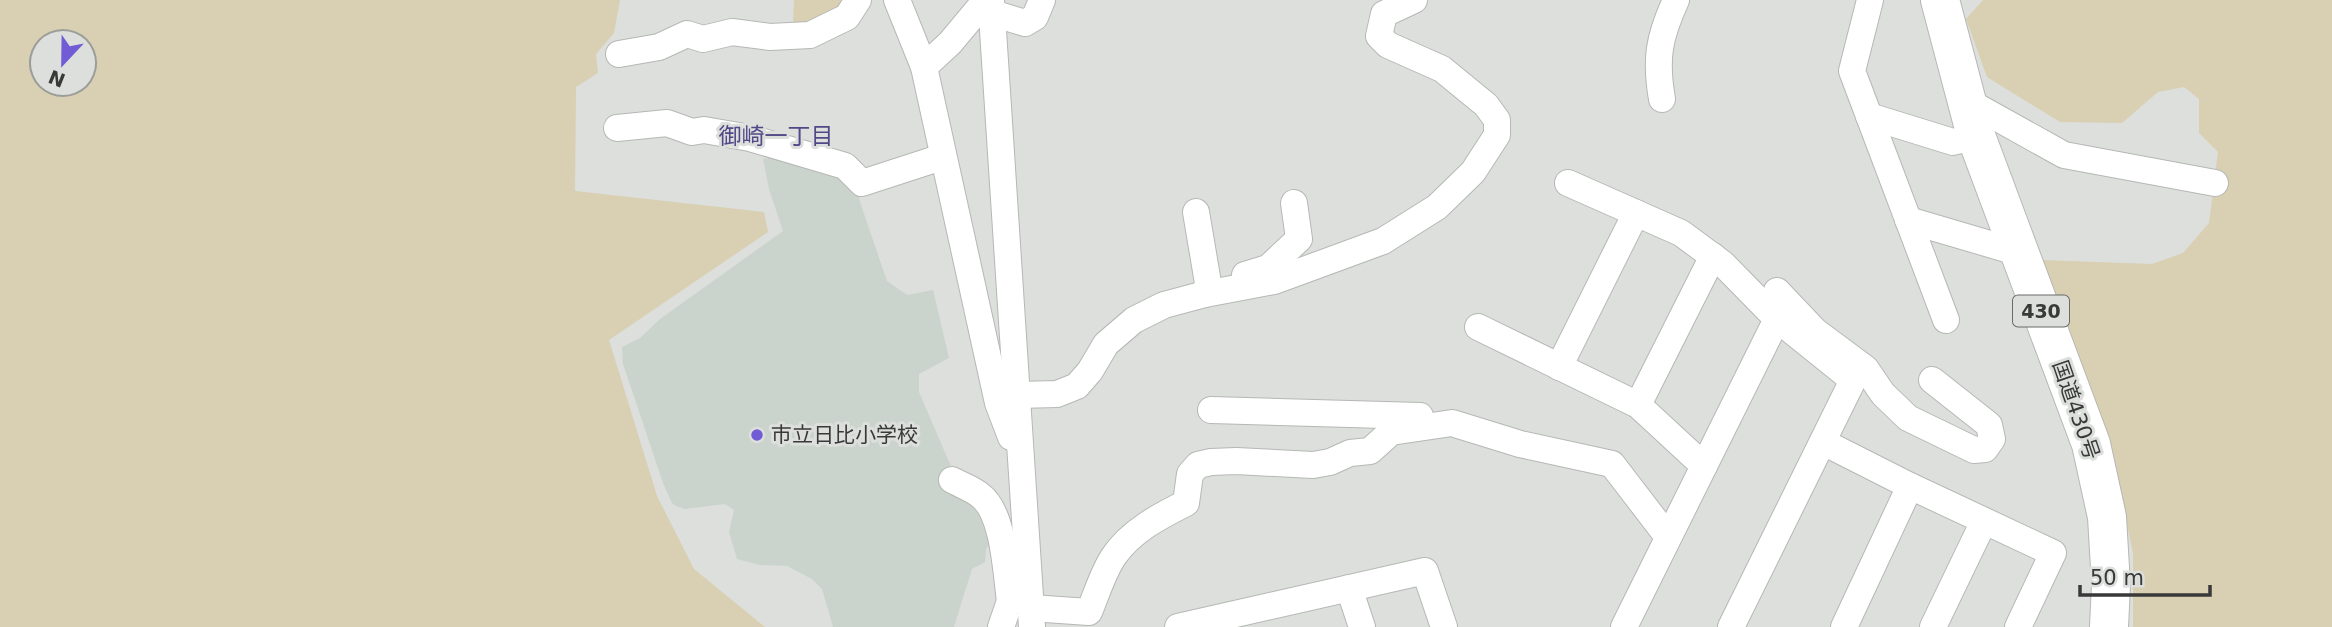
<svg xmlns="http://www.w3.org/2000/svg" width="2332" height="627" font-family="'DejaVu Sans','Noto Sans JP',sans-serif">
	<rect width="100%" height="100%" fill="#dcdfdc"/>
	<path fill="#cbd4cc" d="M780 156 847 173 859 189V199L887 281 907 295 933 290 949 358 919 374V392L953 471 979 513 991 542 986 549 985 562 972 569 954 627H833L822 589 812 579 787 566 760 565 737 559 729 532 734 510 725 504 685 509 676 506 672 503 663 483 623 364 622 347 640 338 660 319 783 231 769 189 763 159Z"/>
	<g fill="#d9cfb2" fill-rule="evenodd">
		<path d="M0 0H620L614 33 596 54 598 73 576 87 575 191 764 212 768 232 609 340 657 496 694 569 765 627H0ZM42 42H84V84H42Z"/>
		<path d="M794 0H841V6L815 23 793 24Z"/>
		<path d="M1983 0H2332V627H2133V553L2115 467 2041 260 2152 264 2183 253 2209 223 2218 152 2199 133V99L2184 87 2158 92 2122 123 2060 122 1987 77 1966 19Z"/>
	</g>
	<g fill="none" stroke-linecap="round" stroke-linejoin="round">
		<defs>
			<g id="minor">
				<path d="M897 0 924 67 998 403 1011 437"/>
				<path d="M991 0 1032 627"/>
				<path d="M1870 0 1852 71 1946 320"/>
				<path d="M992 13 1025 23 1035 17 1042 0"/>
				<path d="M619 54 659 47 687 34 703 39 732 32 770 37 810 35 847 17 858 0"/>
				<path d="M924 67 950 43 986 0"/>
				<path d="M1662 99C1655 59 1659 37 1676 0"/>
				<path d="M1967 101 2064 155 2215 183"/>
				<path d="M1869 116 1953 142 1976 136"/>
				<path d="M617 128 667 123 692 132 704 130 750 138 845 166 862 183 942 157"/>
				<path d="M1568 183 1681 233 1723 264 1777 319 1853 380 1731 627"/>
				<path d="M1196 212 1208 283 1205 294"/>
				<path d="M1908 220 2020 253"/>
				<path d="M1245 275 1268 268 1299 239 1294 203"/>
				<path d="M1777 291 1815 331 1866 369 1883 394 1908 418 1974 450 1985 449 1992 439 1989 425 1932 380"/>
				<path d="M1478 327 1638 405 1704 466"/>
				<path d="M1559 367 1636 213"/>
				<path d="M1017 395 1057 394 1077 386 1090 371 1106 344 1134 320 1164 305 1205 294 1274 281 1383 241 1437 207 1473 172 1497 135V120L1486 105 1442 69 1388 45 1379 36 1384 14 1414 0"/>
				<path d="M1638 405 1713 256"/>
				<path d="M1211 410 1420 416"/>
				<path d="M1823 442 1910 486 2053 553 2018 627"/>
				<path d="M952 480C961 485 973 489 981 496 1004 514 1006 573 1010 601"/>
				<path d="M1349 588 1362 627"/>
				<path d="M1031 608 1089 612C1097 593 1103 572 1114 556 1131 531 1160 516 1186 503L1190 474 1198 465 1211 462 1236 461 1313 465 1330 462 1350 453 1370 451 1391 432 1452 423 1520 444 1612 464 1668 537"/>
				<path d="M1001 627 1010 601 1027 600"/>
				<path d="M1178 627 1425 571 1444 627"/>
				<path d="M1624 627 1777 319"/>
				<path d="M1844 627 1910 486"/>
				<path d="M1933 627 1984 521"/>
			</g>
			<path id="highway" d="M1940 0 1976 136 2091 444 2107 517 2111 585 2109 627"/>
		</defs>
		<use href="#minor" stroke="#b5b8b5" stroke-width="28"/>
		<use href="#highway" stroke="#b5b8b5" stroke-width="40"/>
		<use href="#minor" stroke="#fff" stroke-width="26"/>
		<use href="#highway" stroke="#fff" stroke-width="38"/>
	</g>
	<circle fill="#725cd6" stroke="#dcdfdc" stroke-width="2.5" cx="757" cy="435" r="7"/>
	<g text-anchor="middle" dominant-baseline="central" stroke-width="6" stroke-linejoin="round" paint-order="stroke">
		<rect fill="#dcdfdc" stroke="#696b69" stroke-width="2" x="2013" y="295.5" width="56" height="31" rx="5"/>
		<g font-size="19" font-weight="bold" fill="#383938">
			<text x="2041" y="311">430</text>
		</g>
		<g font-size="21" fill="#383938" stroke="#dcdfdc">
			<text transform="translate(2076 410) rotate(71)">国道430号</text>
		</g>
		<g font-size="21" fill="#383938" stroke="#dcdfdc" text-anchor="start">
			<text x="771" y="435">市立日比小学校</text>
		</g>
		<g font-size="23" fill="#514987" stroke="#dcdfdc">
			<text x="776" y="136">御崎一丁目</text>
		</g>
	</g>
	<g transform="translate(63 63) rotate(202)"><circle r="33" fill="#dcdfdc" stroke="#9a9d9a" stroke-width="2"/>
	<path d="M0-5L12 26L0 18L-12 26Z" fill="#725cd6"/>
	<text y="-10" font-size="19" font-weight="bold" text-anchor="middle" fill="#383938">N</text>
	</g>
	<path d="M2080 585v10h130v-10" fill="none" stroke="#383938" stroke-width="3.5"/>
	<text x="2090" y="585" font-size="21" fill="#383938" stroke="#dcdfdc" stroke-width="5" paint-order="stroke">50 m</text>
</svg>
